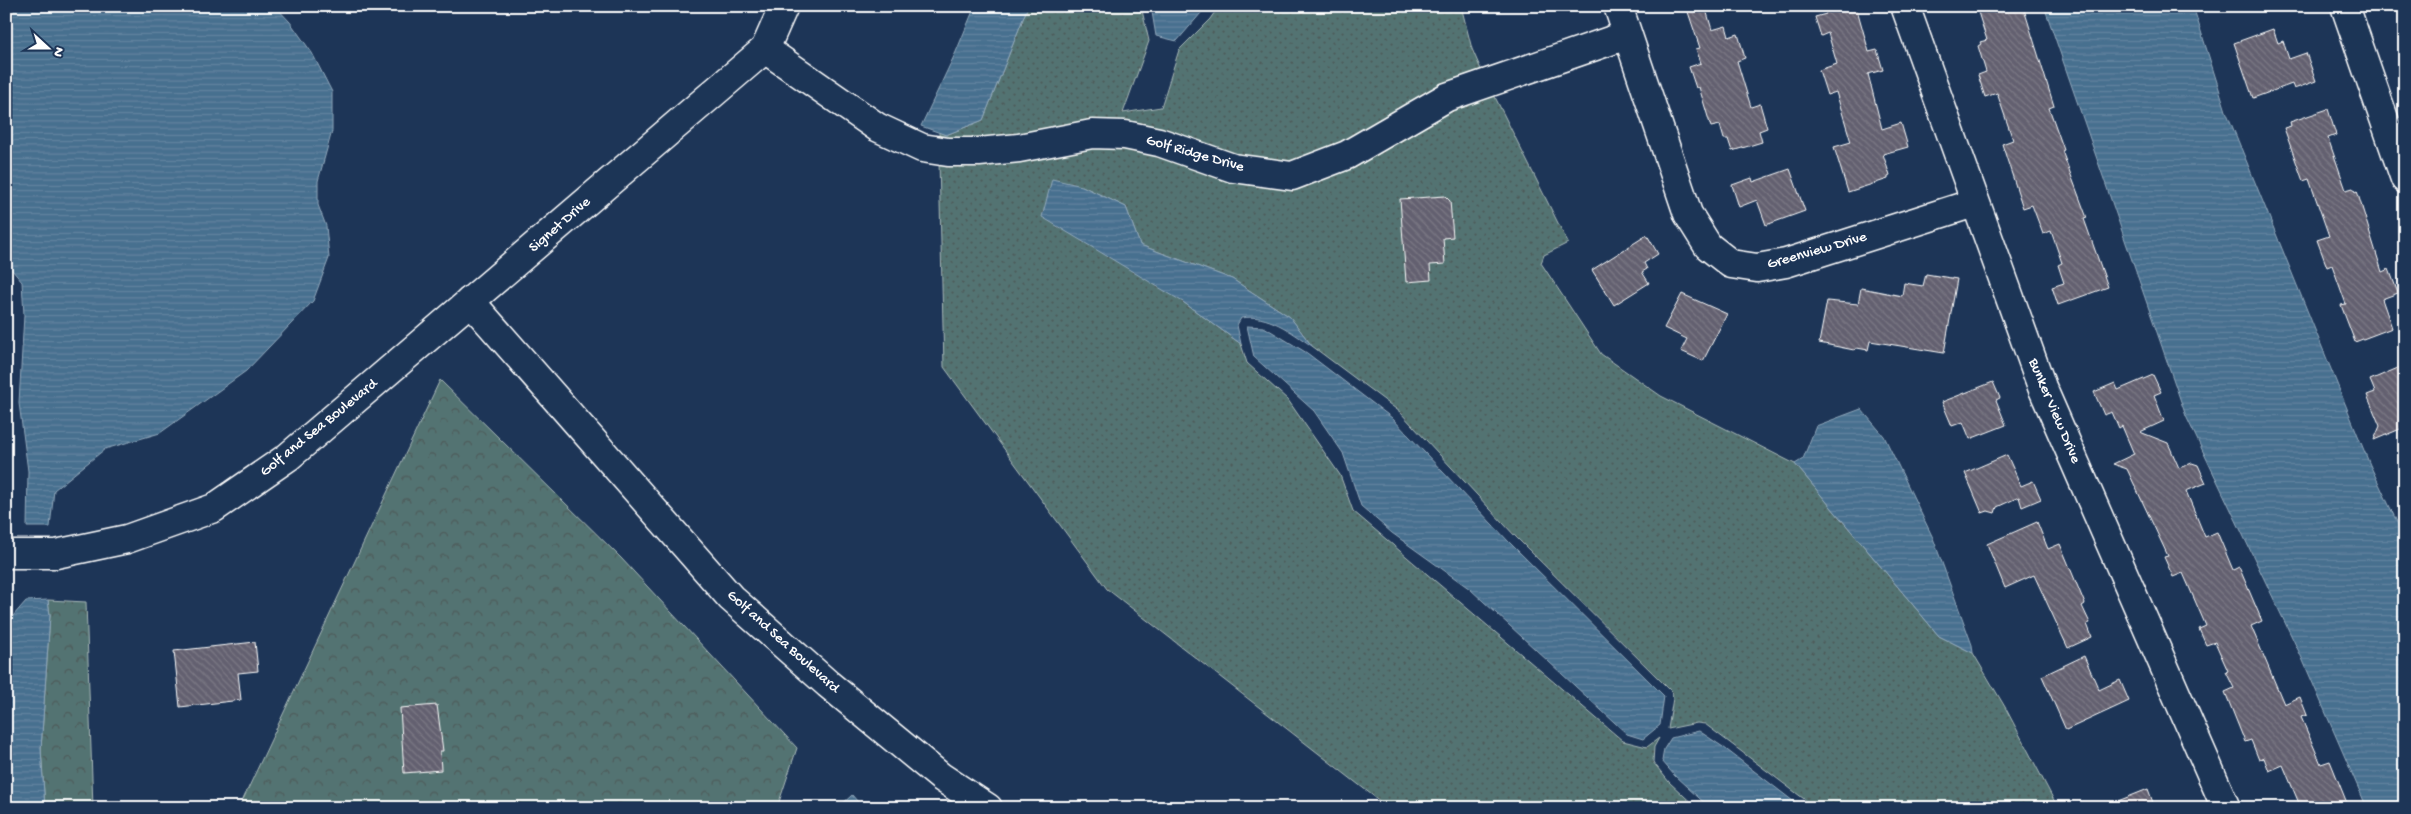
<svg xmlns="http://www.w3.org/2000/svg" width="2411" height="814" font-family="'Gochi Hand',sans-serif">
	<defs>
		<pattern id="grass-dots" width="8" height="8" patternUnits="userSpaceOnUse" patternTransform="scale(1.25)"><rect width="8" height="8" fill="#537372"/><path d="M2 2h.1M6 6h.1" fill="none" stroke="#4e5a59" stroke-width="1.8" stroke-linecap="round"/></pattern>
		<pattern id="forest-crowns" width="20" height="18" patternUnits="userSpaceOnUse" patternTransform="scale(1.25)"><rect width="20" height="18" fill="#537372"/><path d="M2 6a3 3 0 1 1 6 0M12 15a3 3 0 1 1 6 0" fill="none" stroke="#4e5a59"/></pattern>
		<pattern id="water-rules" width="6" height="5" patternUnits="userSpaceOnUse" patternTransform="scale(1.25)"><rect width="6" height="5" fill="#476f8f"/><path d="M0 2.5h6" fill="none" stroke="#6385a0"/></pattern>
		<pattern id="building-back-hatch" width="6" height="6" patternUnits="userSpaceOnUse" patternTransform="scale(1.25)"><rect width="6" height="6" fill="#646170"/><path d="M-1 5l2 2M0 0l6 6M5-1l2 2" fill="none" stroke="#7b7985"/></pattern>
	</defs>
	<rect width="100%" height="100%" fill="#1d3557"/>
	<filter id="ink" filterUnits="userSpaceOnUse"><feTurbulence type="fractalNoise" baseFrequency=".02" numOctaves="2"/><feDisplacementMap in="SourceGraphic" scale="10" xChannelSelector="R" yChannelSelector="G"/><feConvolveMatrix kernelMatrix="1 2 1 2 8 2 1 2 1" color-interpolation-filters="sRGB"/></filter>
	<g filter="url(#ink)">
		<g fill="url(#grass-dots)" stroke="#a9b9b8">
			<path d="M1028 6H1141L1149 41 1123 113 1161 107 1179 50 1210 19 1219 6H1461L1472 49 1483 74 1341 146 1290 165 1236 158 1016 138 939 140V132L946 135 983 120Z"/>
			<path d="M1493 93 1568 243 1544 255 1541 263 1601 354 1661 396 1795 464 1939 636 1973 653 2005 707 2058 808H1816L1705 724 1697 723 1668 729 1673 698 1671 691 1516 537 1400 412 1312 346 1290 317 1232 279 1140 245 1126 207 1082 186 1183 302 1241 344 1247 363 1288 400 1340 475 1353 511 1623 741 1647 747 1659 738 1654 747 1653 762 1669 782 1697 808H1392L1381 802 1107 589 944 367 939 161 1093 145H1124L1291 186 1452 107Z"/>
		</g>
		<g fill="url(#forest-crowns)" stroke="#a9b9b8">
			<path d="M440 380 621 558 797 748 777 808H239Z"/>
			<path d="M48 600 86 602 93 808H45L41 749 50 615Z"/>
		</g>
		<g fill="url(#water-rules)" stroke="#91a9bc">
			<path d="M6 6H275L290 22 312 53 332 92V131L318 181V205L326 226 329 258 313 301 246 371 160 433 105 449 54 490 50 527H27L28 471 19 403 24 315 22 282 12 270 6 269Z"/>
			<path d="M975 6H1028L983 120 946 135 921 126 956 52Z"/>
			<path d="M1151 6H1207L1177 41 1156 36Z"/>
			<path d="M2044 6H2193L2226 111 2370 465 2405 539V808H2367L2301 656 2186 416Z"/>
			<path d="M1052 179 1082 186 1126 207 1140 245 1232 279 1290 317 1312 346C1291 332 1268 313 1241 318L1237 325 1241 344 1183 302 1042 217Z"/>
			<path d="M1247 326 1264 327 1307 353 1392 418 1509 542 1664 696 1660 725 1643 739 1627 734 1470 589 1392 533 1361 506 1343 453 1314 411 1254 357Z"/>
			<path d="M1861 409 1884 436 1933 538 1972 645 1973 653 1939 636 1795 464 1803 459 1816 426Z"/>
			<path d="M48 600 50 615 41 749 45 808H6V624L26 601Z"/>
			<path d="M1699 731 1723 747 1802 808H1710L1675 776 1662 761 1664 749 1671 738Z"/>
			<path d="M852 795 863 808H838Z"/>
		</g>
		<g fill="url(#building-back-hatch)" stroke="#fff">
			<path d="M1686 6H1705L1712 30 1726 26 1729 37 1738 34 1745 58 1737 61 1747 94 1751 107 1760 104 1767 128 1759 131 1762 142 1732 151 1728 139H1724L1720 125 1711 127 1699 87 1696 88 1689 67 1701 63 1696 49 1700 48Z"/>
			<path d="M1823 6H1856L1869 52 1877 50 1883 70 1868 74 1882 129 1901 123 1908 147 1883 154 1890 176 1888 177V179L1848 192 1834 147 1851 142 1836 92 1827 95 1819 70 1837 64 1828 33 1821 36 1815 17 1826 14Z"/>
			<path d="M1976 6H2023L2054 106 2049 108 2064 150 2062 151 2087 218 2084 219 2108 287 2058 305 2052 287 2064 283 2058 265 2062 263 2051 231 2043 234 2032 205 2023 208 2002 144 2013 140 1997 93 1985 97 1978 75 1986 72 1978 46 1981 44 1980 42 1987 40Z"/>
			<path d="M2273 29 2278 43 2283 41 2289 59 2306 53 2316 81 2294 89 2292 84 2253 98 2234 43Z"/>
			<path d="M2328 109 2336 135 2328 138 2346 190 2353 188 2355 192 2357 191 2382 272 2389 269 2398 293 2382 299 2392 328 2355 342 2341 305 2346 304 2332 265 2327 267 2317 240 2329 236 2309 179 2303 181 2284 128 2291 126 2290 122Z"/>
			<path d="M1790 169 1805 211 1766 225 1757 200 1739 207 1732 185 1752 178 1753 182Z"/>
			<path d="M1445 196 1450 201 1453 237 1443 238 1445 264 1430 265 1431 280 1406 282 1400 199Z"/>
			<path d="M1647 235 1658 254 1644 263 1647 269 1642 272 1649 283 1614 305 1592 270Z"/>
			<path d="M1926 274 1957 279 1944 353 1870 341 1868 350 1857 348 1854 350 1819 343 1827 301 1858 304 1861 288 1902 296 1904 283 1923 286Z"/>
			<path d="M1682 294 1727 314 1703 361 1681 351 1687 339 1664 328Z"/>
			<path d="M2405 365V427L2374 440 2380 426 2367 395 2375 392 2370 380Z"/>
			<path d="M2153 375 2161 392 2154 395 2164 421 2140 432 2168 443 2179 468 2192 463 2198 465 2206 483 2186 491 2205 537 2217 532 2233 570 2239 567 2262 621 2251 626 2284 704 2300 697 2307 715 2301 717 2321 764 2330 761 2349 808H2301L2283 765 2269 771 2264 758 2259 760 2251 740 2245 742 2225 692 2234 688 2226 672 2228 671 2215 642 2206 645 2199 629 2206 626 2183 573 2173 577 2164 557 2168 556 2127 469 2113 464 2134 454 2122 426 2119 428 2112 412 2104 415 2094 392 2115 383 2118 390Z"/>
			<path d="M1993 382 2000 398 1996 400 2006 425 1970 439 1963 422 1952 426 1942 402Z"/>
			<path d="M2007 455 2021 486 2033 481 2041 499 2022 507 2019 497 1997 507 1995 513 1988 511 1982 513 1965 473Z"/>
			<path d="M2037 522 2048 549 2060 544 2085 604 2082 606 2090 623 2087 624 2092 637 2068 648 2034 575 2005 588 1987 544Z"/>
			<path d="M255 642 258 671 238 673 241 700 180 707 174 651Z"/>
			<path d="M2084 656 2099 690 2120 680 2129 701 2066 730 2042 676Z"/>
			<path d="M437 705 443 751H440L441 770 404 773 400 708Z"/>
			<path d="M2148 789 2155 808H2104L2103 807Z"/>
		</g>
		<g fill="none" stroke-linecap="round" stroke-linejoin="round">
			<defs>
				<g id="minor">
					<path d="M1618 6 1688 214 1708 246 1731 264 1757 268 1786 263 1974 203"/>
					<path d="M1905 6 2042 387 2226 808"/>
					<path d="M2345 6 2405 179"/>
					<path d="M765 49 877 127 922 148 948 152H979L1019 148 1092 134 1125 135 1159 142 1233 168 1292 176 1347 155 1447 97 1627 35"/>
					<path d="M470 301 731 598 828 684 941 777 988 808"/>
					<path d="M6 554H56L127 539 214 508 288 457 765 49 784 6"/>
				</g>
			</defs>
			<use href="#minor" stroke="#fff" stroke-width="31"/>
			<use href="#minor" stroke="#1d3557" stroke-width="28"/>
		</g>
	</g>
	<g text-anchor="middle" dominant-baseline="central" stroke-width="4.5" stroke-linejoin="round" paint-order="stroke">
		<g font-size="15" fill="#fff" stroke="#1d3557">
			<text transform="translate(1195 154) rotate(16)">Golf Ridge Drive</text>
			<text transform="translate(560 225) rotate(-41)">Signet Drive</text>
			<text transform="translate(1817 251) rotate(-16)">Greenview Drive</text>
			<text transform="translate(2054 411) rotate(67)">Bunker View Drive</text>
			<text transform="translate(319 428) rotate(-39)">Golf and Sea Boulevard</text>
			<text transform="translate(783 642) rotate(42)">Golf and Sea Boulevard</text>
		</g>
	</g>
	<rect width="2411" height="814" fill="none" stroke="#1d3557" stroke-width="25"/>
	<rect x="12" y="12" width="2386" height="789" fill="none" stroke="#fff" stroke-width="2" filter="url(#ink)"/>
	<g transform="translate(48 48) rotate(111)" stroke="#1d3557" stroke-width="4" paint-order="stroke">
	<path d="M0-4L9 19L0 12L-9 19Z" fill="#ffffff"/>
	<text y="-8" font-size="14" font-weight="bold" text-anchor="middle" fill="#ffffff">N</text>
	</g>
</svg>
